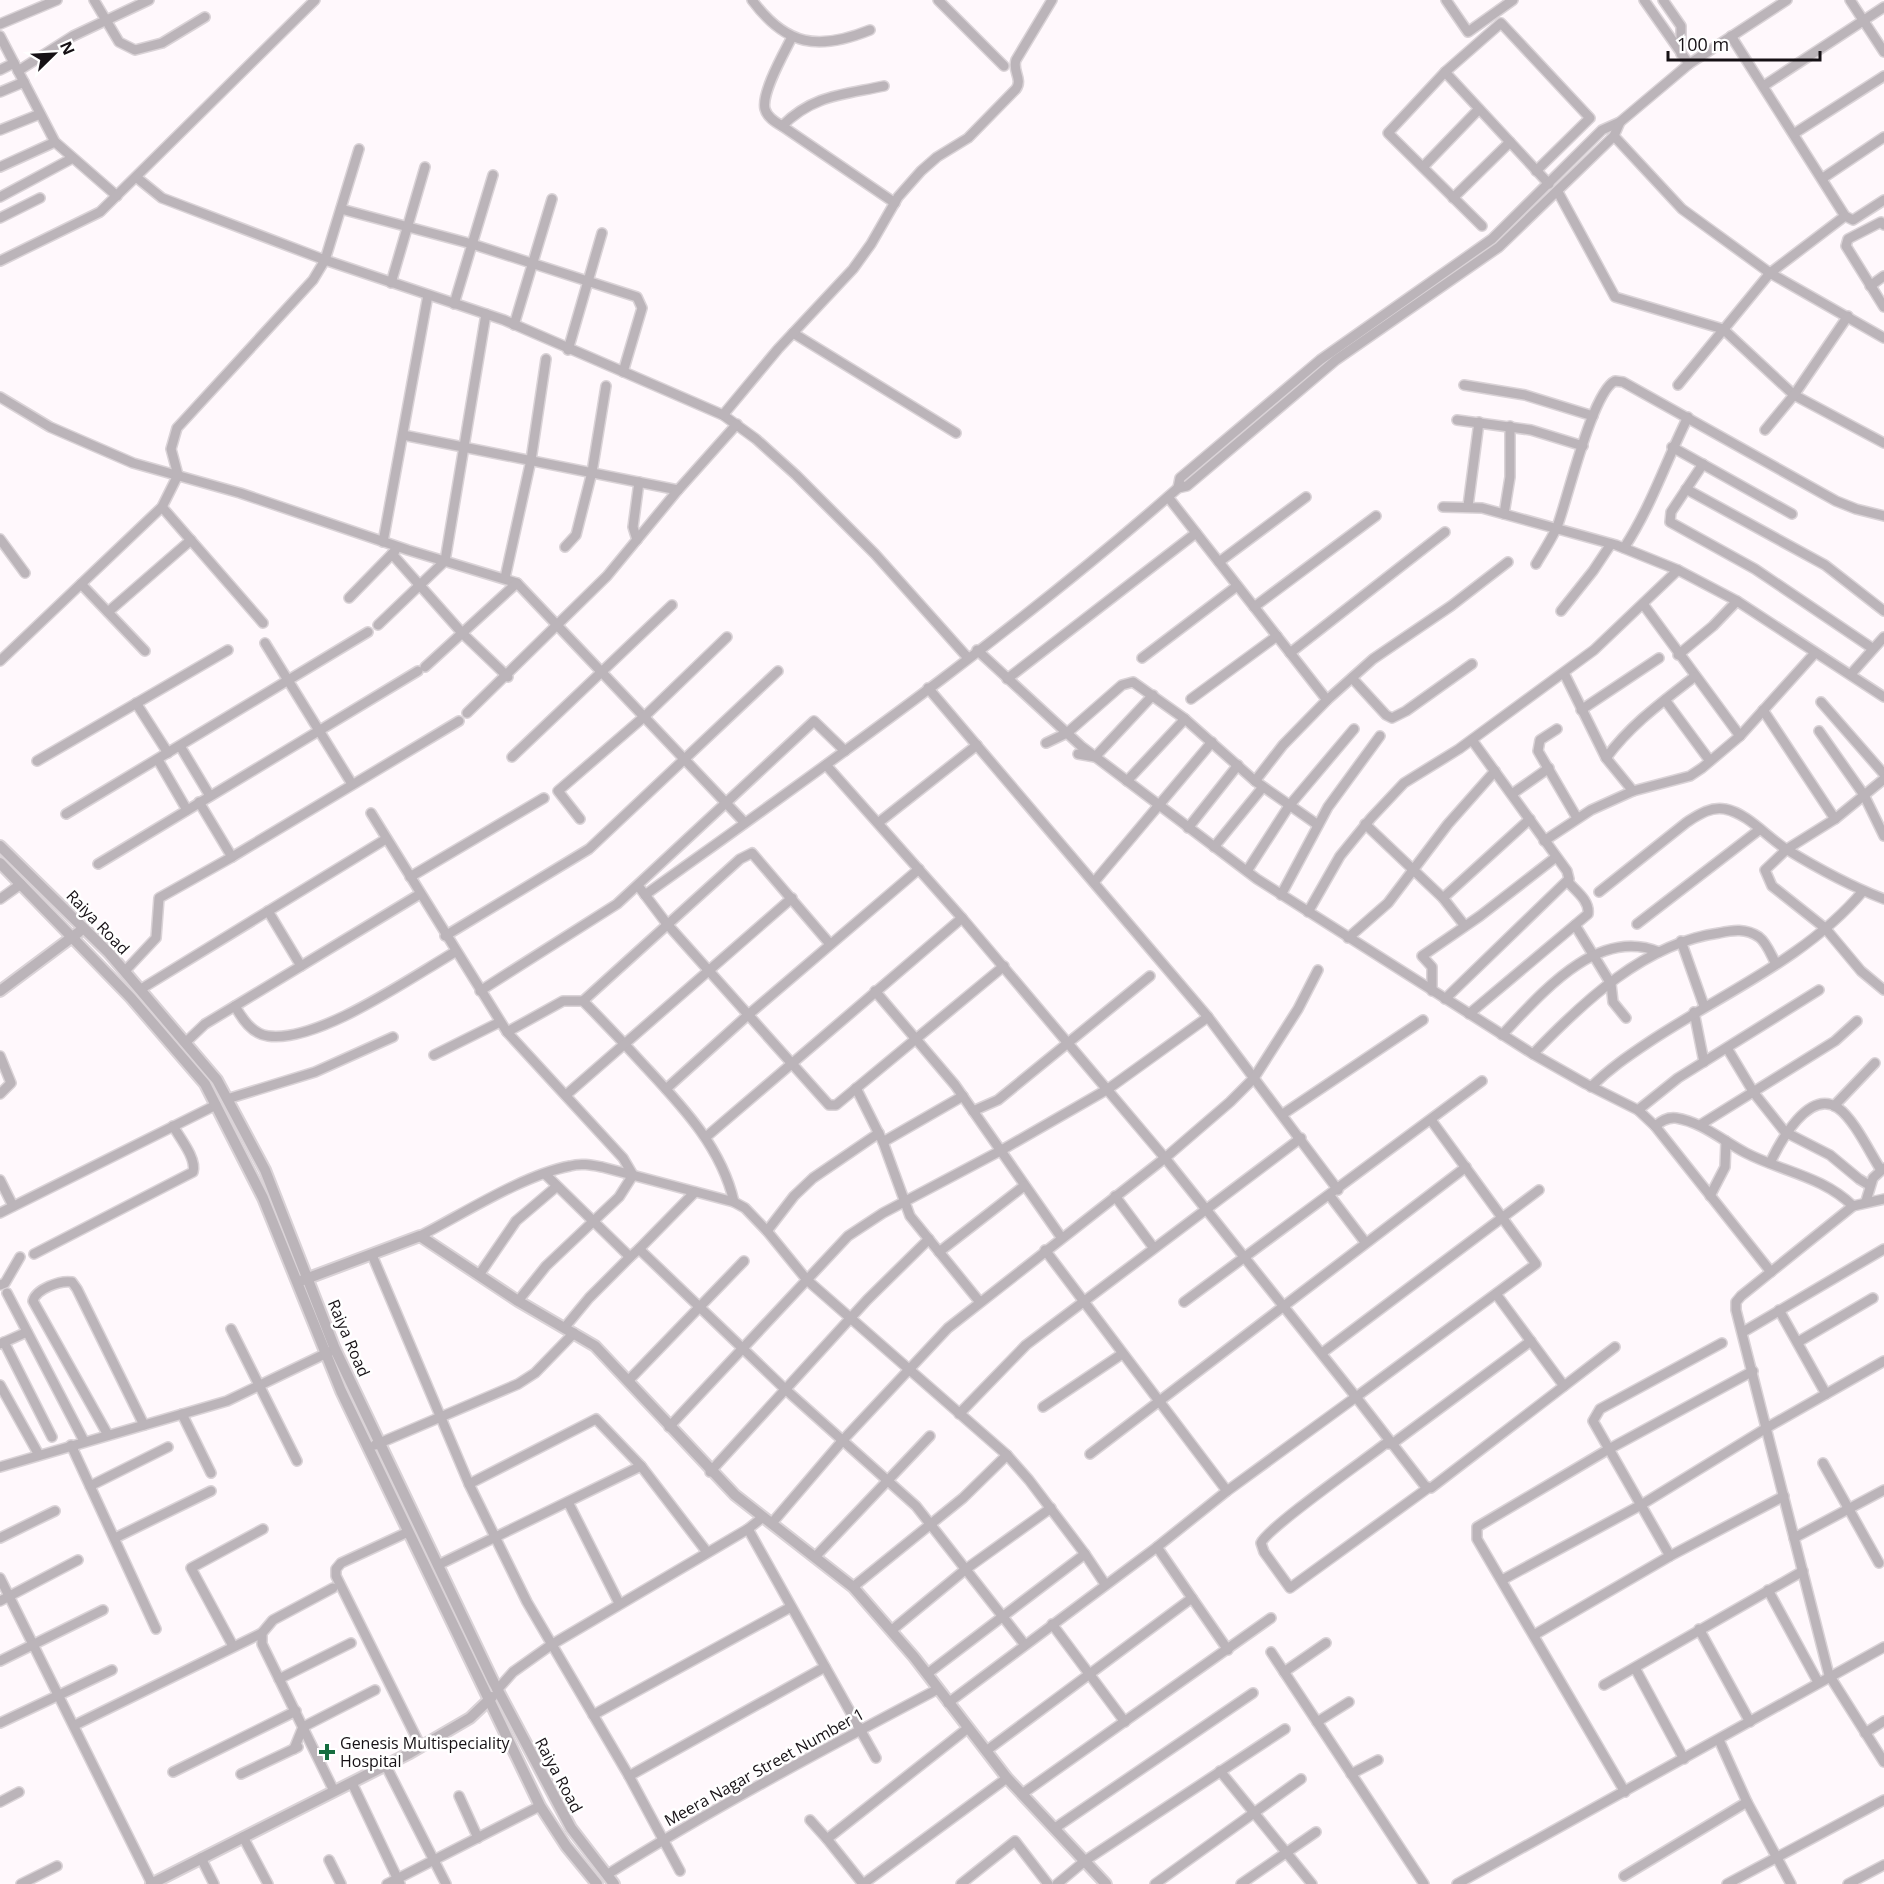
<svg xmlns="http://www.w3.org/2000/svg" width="1884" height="1884" font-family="'Open Sans',sans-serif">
	<rect width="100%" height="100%" fill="#fff8fc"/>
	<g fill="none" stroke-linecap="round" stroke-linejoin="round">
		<defs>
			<g id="minor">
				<path d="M94 0 119 42 135 50 162 43 205 17"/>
				<path d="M752 0C786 46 818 51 870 30"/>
				<path d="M938 0 1004 66"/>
				<path d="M1446 0 1468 32 1513 0"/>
				<path d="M1644 0 1689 64 1787 0"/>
				<path d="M1663 0 1681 26V54"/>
				<path d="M1850 0 1884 52"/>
				<path d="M0 24 57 0"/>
				<path d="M0 36 55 142 117 196"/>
				<path d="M1731 36 1845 216 1853 220 1884 200"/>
				<path d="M792 37C784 53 761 93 765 109 767 117 775 122 782 126L895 203"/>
				<path d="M0 70 14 63"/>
				<path d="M18 71 73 36 149 0"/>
				<path d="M1445 72 1549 184"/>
				<path d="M1765 85 1884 7"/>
				<path d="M0 92 24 82"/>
				<path d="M782 126C813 95 842 95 884 86"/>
				<path d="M0 130 40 114"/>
				<path d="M1795 133 1884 76"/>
				<path d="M1614 136 1682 209 1770 273 1884 338"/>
				<path d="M0 167 55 142"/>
				<path d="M1423 167 1479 109"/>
				<path d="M136 177 162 198 325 260 504 320 723 415 756 439 796 475 875 554 968 658"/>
				<path d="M1823 178 1884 137"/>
				<path d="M1558 192 1615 297 1723 329 1794 395 1884 443"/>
				<path d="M0 197 71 159"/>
				<path d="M1453 198 1510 142"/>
				<path d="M341 209 472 244 637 297 642 308 623 372"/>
				<path d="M0 218 40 198"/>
				<path d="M1884 225 1881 222 1848 239 1846 246 1884 307"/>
				<path d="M1482 226 1388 133 1445 72 1501 23 1590 118 1536 171"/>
				<path d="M0 261 100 212 315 0"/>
				<path d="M391 283 425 167"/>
				<path d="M1870 286 1884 276"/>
				<path d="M454 304 493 175"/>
				<path d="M514 325 552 199"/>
				<path d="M793 333 956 433"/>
				<path d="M568 350 602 233"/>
				<path d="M1464 385 1525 395 1593 416"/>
				<path d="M1678 385 1770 273 1845 216"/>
				<path d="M0 397 50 427 133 463 240 493 408 550 517 583 744 822"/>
				<path d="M723 415 778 349 853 269 871 244 898 197 921 171 937 157 968 138 1016 89C1023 79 1012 71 1016 60L1052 0"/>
				<path d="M1457 420 1531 430 1583 446"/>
				<path d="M1765 430 1794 395 1848 316"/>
				<path d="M403 435 678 490"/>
				<path d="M1672 447 1792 514"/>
				<path d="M1703 464 1671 512 1670 522 1755 569 1872 648"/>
				<path d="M1178 488 1180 478 1320 360 1492 239 1602 130 1620 122 1689 64"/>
				<path d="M1686 489 1825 565 1884 611"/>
				<path d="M1168 497 1327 700"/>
				<path d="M1468 506 1479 422"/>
				<path d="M162 507 263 623"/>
				<path d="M1443 507 1482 508 1616 545 1678 570 1737 601 1884 697"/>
				<path d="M1504 514 1510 477V426"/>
				<path d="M0 539 25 573"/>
				<path d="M637 540 633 527 639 482"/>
				<path d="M383 542 428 295"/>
				<path d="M565 547 576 535 592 472 606 386"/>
				<path d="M1624 548C1651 507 1666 461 1688 417"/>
				<path d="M392 554 463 634 508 677"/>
				<path d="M1219 562 1306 497"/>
				<path d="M1536 564C1543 552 1551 540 1557 527 1568 498 1592 392 1615 381L1623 382 1836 501 1856 509 1884 516"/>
				<path d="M505 578 531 460 546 359"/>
				<path d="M81 584 145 651"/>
				<path d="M349 598 395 551"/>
				<path d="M1643 604 1740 736"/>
				<path d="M1254 607 1376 516"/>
				<path d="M1561 611 1593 571 1611 544"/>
				<path d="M108 612 191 540"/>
				<path d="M378 625 445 561 486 314"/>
				<path d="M265 643 352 784"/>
				<path d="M977 650 1081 746 1257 879 1533 1054 1586 1084 1638 1110 1655 1126 1771 1272"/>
				<path d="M1290 653 1445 532"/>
				<path d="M1678 655 1713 626 1737 601"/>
				<path d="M1142 658 1237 586"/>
				<path d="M0 661 162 507 178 475 171 449 177 428 313 280 325 260 359 149"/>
				<path d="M425 667 517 583"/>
				<path d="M1564 673 1606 758 1633 791"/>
				<path d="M1851 674 1884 637"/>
				<path d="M1352 678 1386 715 1392 718 1406 711 1472 664"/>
				<path d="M1007 679 1196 533"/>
				<path d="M928 688 1208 1017 1338 1190"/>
				<path d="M1191 699 1277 636"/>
				<path d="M1665 700 1710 761"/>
				<path d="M1821 702 1884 774"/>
				<path d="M136 703 168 753"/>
				<path d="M1581 710 1659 658"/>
				<path d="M1763 710 1835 819"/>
				<path d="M467 713 607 576 678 490 737 424"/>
				<path d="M1557 729 1540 740 1538 751 1577 818"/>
				<path d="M1819 731 1864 795 1884 836"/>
				<path d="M1046 743 1067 733 1122 685 1133 682 1185 719 1255 781 1318 825"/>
				<path d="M180 746 210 796"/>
				<path d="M1078 754 1095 757 1153 695"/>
				<path d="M512 757 672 605"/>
				<path d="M1606 758C1630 725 1662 702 1694 677"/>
				<path d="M158 760 187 810"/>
				<path d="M37 761 228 650"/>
				<path d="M826 765 962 918 1165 1158 1356 1397 1536 1264 1431 1120"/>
				<path d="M1884 779 1835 819 1787 849 1765 870 1772 886 1825 928 1861 971 1884 990"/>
				<path d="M1127 781 1185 719"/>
				<path d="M1255 781 1283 745 1327 700 1373 659 1451 606 1508 562"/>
				<path d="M1512 794 1549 768"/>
				<path d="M199 802 232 857"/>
				<path d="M371 813 507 1032 623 1158 633 1175 619 1197 546 1266 518 1301"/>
				<path d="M66 814 368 632"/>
				<path d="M580 819 558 791 645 716 727 637"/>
				<path d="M878 823 977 745"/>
				<path d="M1365 824 1443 898 1465 926"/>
				<path d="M1188 828 1238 765"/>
				<path d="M1544 841 1591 810 1633 791 1690 776 1702 768 1740 736 1815 653"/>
				<path d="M1214 847 1263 787"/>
				<path d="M98 864 418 671"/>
				<path d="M1247 871 1289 806 1354 729"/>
				<path d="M410 877 544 798"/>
				<path d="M1095 881 1212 742"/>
				<path d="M639 887 667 924 829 1105H836L1004 966"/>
				<path d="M1599 892 1687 822C1698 815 1711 806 1725 809 1747 813 1767 837 1786 849 1817 868 1850 886 1884 899"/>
				<path d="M645 895C826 765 1010 636 1178 488L1187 486 1336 360 1499 247 1614 136 1620 122"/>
				<path d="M1281 895 1328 807 1380 736"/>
				<path d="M1443 898 1530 819"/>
				<path d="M0 899 21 884"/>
				<path d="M268 911 301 966"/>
				<path d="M1308 912 1340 856 1371 818 1404 783 1459 749 1594 650 1678 570"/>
				<path d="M1637 924 1759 830"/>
				<path d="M1575 925 1611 984 1613 1002 1626 1018"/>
				<path d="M445 936 589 849 778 671"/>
				<path d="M1348 938 1388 903 1448 824 1495 771"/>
				<path d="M1681 941 1704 1006"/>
				<path d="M125 971 156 938 159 898 232 857 459 721"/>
				<path d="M141 989 386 839"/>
				<path d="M480 991 617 904 814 721 845 751"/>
				<path d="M875 991 955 1085 1061 1237"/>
				<path d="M1432 991V967L1422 956 1480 916 1556 857"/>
				<path d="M1445 999 1569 879 1567 871 1472 740"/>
				<path d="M583 1001 740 859 752 853 830 944"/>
				<path d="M235 1006 420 894"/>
				<path d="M1694 1012 1704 1062"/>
				<path d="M1469 1014 1588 914C1590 901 1576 891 1568 882"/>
				<path d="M507 1032 563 1001H583C603 1021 622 1041 641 1062 679 1103 721 1145 734 1202"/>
				<path d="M1502 1035C1541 994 1597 926 1659 952"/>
				<path d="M186 1042 205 1024 235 1006C242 1019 252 1034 268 1036 318 1043 410 978 455 952"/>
				<path d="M1727 1048 1754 1093 1785 1132 1830 1155 1859 1179 1869 1185"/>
				<path d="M1533 1054C1583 1002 1645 943 1719 933 1733 930 1746 928 1759 937 1767 943 1771 955 1776 964"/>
				<path d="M434 1055 500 1022"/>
				<path d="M0 1056 11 1083 0 1094"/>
				<path d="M1591 1087C1609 1069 1628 1056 1649 1042 1721 994 1807 958 1863 891"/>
				<path d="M856 1088 883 1142 910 1216 979 1301"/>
				<path d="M666 1089 748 1015 919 869"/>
				<path d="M566 1095 792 898"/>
				<path d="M227 1099 315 1072 393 1037"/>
				<path d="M1834 1106 1875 1063"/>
				<path d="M1638 1110 1678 1078 1819 990"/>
				<path d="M973 1111 998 1100 1150 976"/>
				<path d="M1283 1114 1423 1020"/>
				<path d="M1700 1125 1835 1041 1857 1021"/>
				<path d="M1655 1126C1661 1121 1667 1117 1676 1118 1702 1122 1723 1141 1746 1153 1783 1172 1822 1176 1853 1206"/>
				<path d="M706 1137 962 918"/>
				<path d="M883 1142 963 1096"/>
				<path d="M1770 1163C1780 1142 1809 1088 1838 1108 1854 1119 1870 1153 1881 1170"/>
				<path d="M545 1174 630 1257 639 1249 785 1389 916 1506 1025 1645"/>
				<path d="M0 1180 13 1206"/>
				<path d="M1115 1196 1153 1247"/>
				<path d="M1330 1196 1365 1242"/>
				<path d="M1710 1196 1725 1167 1726 1141"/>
				<path d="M1884 1199 1853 1206 1741 1296 1736 1302V1310L1829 1675 1884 1762"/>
				<path d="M1866 1201 1873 1178 1884 1168"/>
				<path d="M0 1213 216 1105"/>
				<path d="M767 1231 794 1196 813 1178 879 1133"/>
				<path d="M420 1236C463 1214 523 1175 570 1166 581 1163 591 1165 602 1167L734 1202 745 1208 767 1231 807 1280 1007 1455 1029 1480 1085 1554"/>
				<path d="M639 1249 695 1192"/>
				<path d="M1045 1250 1227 1491"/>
				<path d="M939 1252 1024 1186"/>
				<path d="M34 1254 193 1172C197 1159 180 1138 173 1126"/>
				<path d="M372 1255 469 1484 527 1602 629 1776 680 1871"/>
				<path d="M479 1275 516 1221 556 1187"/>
				<path d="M0 1285 5 1283 20 1257"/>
				<path d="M7 1293 84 1441"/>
				<path d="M1496 1294 1564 1386"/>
				<path d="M1184 1302 1482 1081"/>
				<path d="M1779 1310 1826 1394"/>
				<path d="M565 1327 589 1298 630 1257"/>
				<path d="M231 1329 297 1461"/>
				<path d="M1743 1332 1884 1249"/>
				<path d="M4 1342 52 1437"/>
				<path d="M1798 1342 1873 1298"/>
				<path d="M0 1344 27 1332"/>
				<path d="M1322 1353 1539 1190"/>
				<path d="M628 1381 744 1261"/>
				<path d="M0 1385 39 1455"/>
				<path d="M1043 1407 1122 1354"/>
				<path d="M182 1414 211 1473"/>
				<path d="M959 1414 1026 1345 1301 1138"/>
				<path d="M669 1427 848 1236 883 1213 1000 1151 1108 1089 1208 1017"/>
				<path d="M108 1435 33 1301C36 1289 60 1280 72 1282L77 1289 144 1425"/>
				<path d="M71 1445 156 1629"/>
				<path d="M375 1445 518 1384 535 1373 574 1333"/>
				<path d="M1090 1454 1466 1167"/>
				<path d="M1823 1463 1879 1563"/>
				<path d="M0 1467 227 1401 331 1351"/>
				<path d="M710 1472 867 1300 929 1239"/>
				<path d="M469 1484 596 1419 641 1466 707 1552"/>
				<path d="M90 1486 168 1447"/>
				<path d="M1428 1488 1290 1588 1264 1552 1261 1543C1267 1528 1366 1459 1385 1444H1392L1531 1341"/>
				<path d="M568 1502 619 1603"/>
				<path d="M772 1523 843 1440 948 1328 1165 1158 1230 1102 1254 1078 1298 1009 1318 970"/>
				<path d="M748 1529 876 1758"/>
				<path d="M408 1532 341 1563 336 1569V1576L421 1747"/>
				<path d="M0 1538 55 1511"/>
				<path d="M115 1538 211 1491"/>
				<path d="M1794 1538 1884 1490"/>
				<path d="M1157 1547 1227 1491 1356 1397 1425 1486 1431 1488 1615 1347"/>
				<path d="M1670 1556 1593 1421 1600 1409 1722 1343"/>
				<path d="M815 1557 930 1436"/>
				<path d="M438 1565 641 1466"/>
				<path d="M0 1578 152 1884"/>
				<path d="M1502 1580 1641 1505 1768 1427 1884 1361"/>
				<path d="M853 1587 963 1498 1007 1455"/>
				<path d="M333 1588 273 1620 262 1633V1644L334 1791"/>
				<path d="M1768 1590 1818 1682"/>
				<path d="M0 1601 78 1560"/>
				<path d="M1052 1624 1125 1722"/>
				<path d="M1699 1629 1750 1722"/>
				<path d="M892 1630 966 1569 1051 1508"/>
				<path d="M1534 1635 1670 1556 1784 1496"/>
				<path d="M233 1646 191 1568 263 1529"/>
				<path d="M1271 1652 1424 1884"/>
				<path d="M0 1661 103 1610"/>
				<path d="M1635 1668 1684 1759"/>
				<path d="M1284 1672 1326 1643"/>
				<path d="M927 1674 1085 1554 1105 1584"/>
				<path d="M279 1679 351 1643"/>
				<path d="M1604 1685 1803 1571"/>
				<path d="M497 1690 513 1672 551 1645 748 1529 763 1517"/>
				<path d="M948 1703 1157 1547 1192 1598"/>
				<path d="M593 1715 791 1607"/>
				<path d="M1317 1722 1349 1702"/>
				<path d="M0 1723 112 1670"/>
				<path d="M75 1725 262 1633"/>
				<path d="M1865 1733 1884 1721"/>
				<path d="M1719 1740 1747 1802 1791 1884"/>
				<path d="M294 1749 303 1727 375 1690"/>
				<path d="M986 1751 1192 1598 1228 1650"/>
				<path d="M386 1766 446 1884"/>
				<path d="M1220 1771 1312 1884"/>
				<path d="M173 1772 296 1711"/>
				<path d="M241 1774 298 1747"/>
				<path d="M1351 1774 1378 1760"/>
				<path d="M629 1776 825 1667"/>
				<path d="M352 1783 400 1884"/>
				<path d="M1625 1792 1477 1539V1527L1609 1449 1753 1371"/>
				<path d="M1022 1794 1271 1618"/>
				<path d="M459 1796 478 1838"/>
				<path d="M0 1802 19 1792"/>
				<path d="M810 1820 827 1839"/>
				<path d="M1055 1828 1253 1693"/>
				<path d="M243 1837 268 1884"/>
				<path d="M201 1858 214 1884"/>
				<path d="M329 1860 341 1884"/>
				<path d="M608 1874C715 1807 826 1748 938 1689"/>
				<path d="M1624 1876 1747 1802"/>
				<path d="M21 1884 57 1866"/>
				<path d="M387 1884 540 1806"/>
				<path d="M863 1884 827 1839 968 1728"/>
				<path d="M863 1884 1007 1778"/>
				<path d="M961 1884 1015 1841 1048 1884"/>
				<path d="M1057 1884 1086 1860 1285 1729"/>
				<path d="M1155 1884 1301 1779"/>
				<path d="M1241 1884 1316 1832"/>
				<path d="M1457 1884 1884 1647"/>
				<path d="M1727 1884 1884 1800"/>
				<path d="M1848 1884 1884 1865"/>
			</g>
			<g id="tertiary">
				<path d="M0 846 109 953 217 1080 265 1170 335 1349 494 1683 571 1828 614 1884"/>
				<path d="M0 863 131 998 205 1084 263 1198 341 1391 540 1806 566 1846 597 1884"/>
				<path d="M0 991 79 932"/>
				<path d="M303 1280 420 1236 518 1301 595 1346 735 1495 853 1587 914 1657 1007 1778 1106 1884"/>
				<path d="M151 1884 410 1753 470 1718 492 1697"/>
			</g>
		</defs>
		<use href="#minor" stroke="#dad3d7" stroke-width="12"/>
		<use href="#tertiary" stroke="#dad3d7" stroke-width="14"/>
		<use href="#minor" stroke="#bbb4b9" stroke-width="9"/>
		<use href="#tertiary" stroke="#bbb4b9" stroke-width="10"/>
	</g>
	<path fill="#166d40" stroke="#fff" stroke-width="2" d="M324 1743h6v6h6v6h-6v6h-6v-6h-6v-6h6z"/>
	<g text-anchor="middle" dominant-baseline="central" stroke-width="5" stroke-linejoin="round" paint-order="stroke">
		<g font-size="16" fill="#161115" stroke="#fff">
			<text transform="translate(98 922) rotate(46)">Raiya Road</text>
			<text transform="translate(349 1338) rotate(67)">Raiya Road</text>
			<text transform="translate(764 1767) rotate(-29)">Meera Nagar Street Number 1</text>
			<text transform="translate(559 1775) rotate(62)">Raiya Road</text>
		</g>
		<g font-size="16" fill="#161115" stroke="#fff" text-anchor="start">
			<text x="340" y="1743">Genesis Multispeciality<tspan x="340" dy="18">Hospital</tspan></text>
		</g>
	</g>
	<g transform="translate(54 54) rotate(66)" stroke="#ffffff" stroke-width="4.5" paint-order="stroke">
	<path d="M0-4.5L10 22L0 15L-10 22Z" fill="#161115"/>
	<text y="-9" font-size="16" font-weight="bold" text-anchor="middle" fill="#161115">N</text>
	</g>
	<path d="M1668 51v9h152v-9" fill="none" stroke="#161115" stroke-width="3"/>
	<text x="1677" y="51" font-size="18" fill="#161115" stroke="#ffffff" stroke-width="4.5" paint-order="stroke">100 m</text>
</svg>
